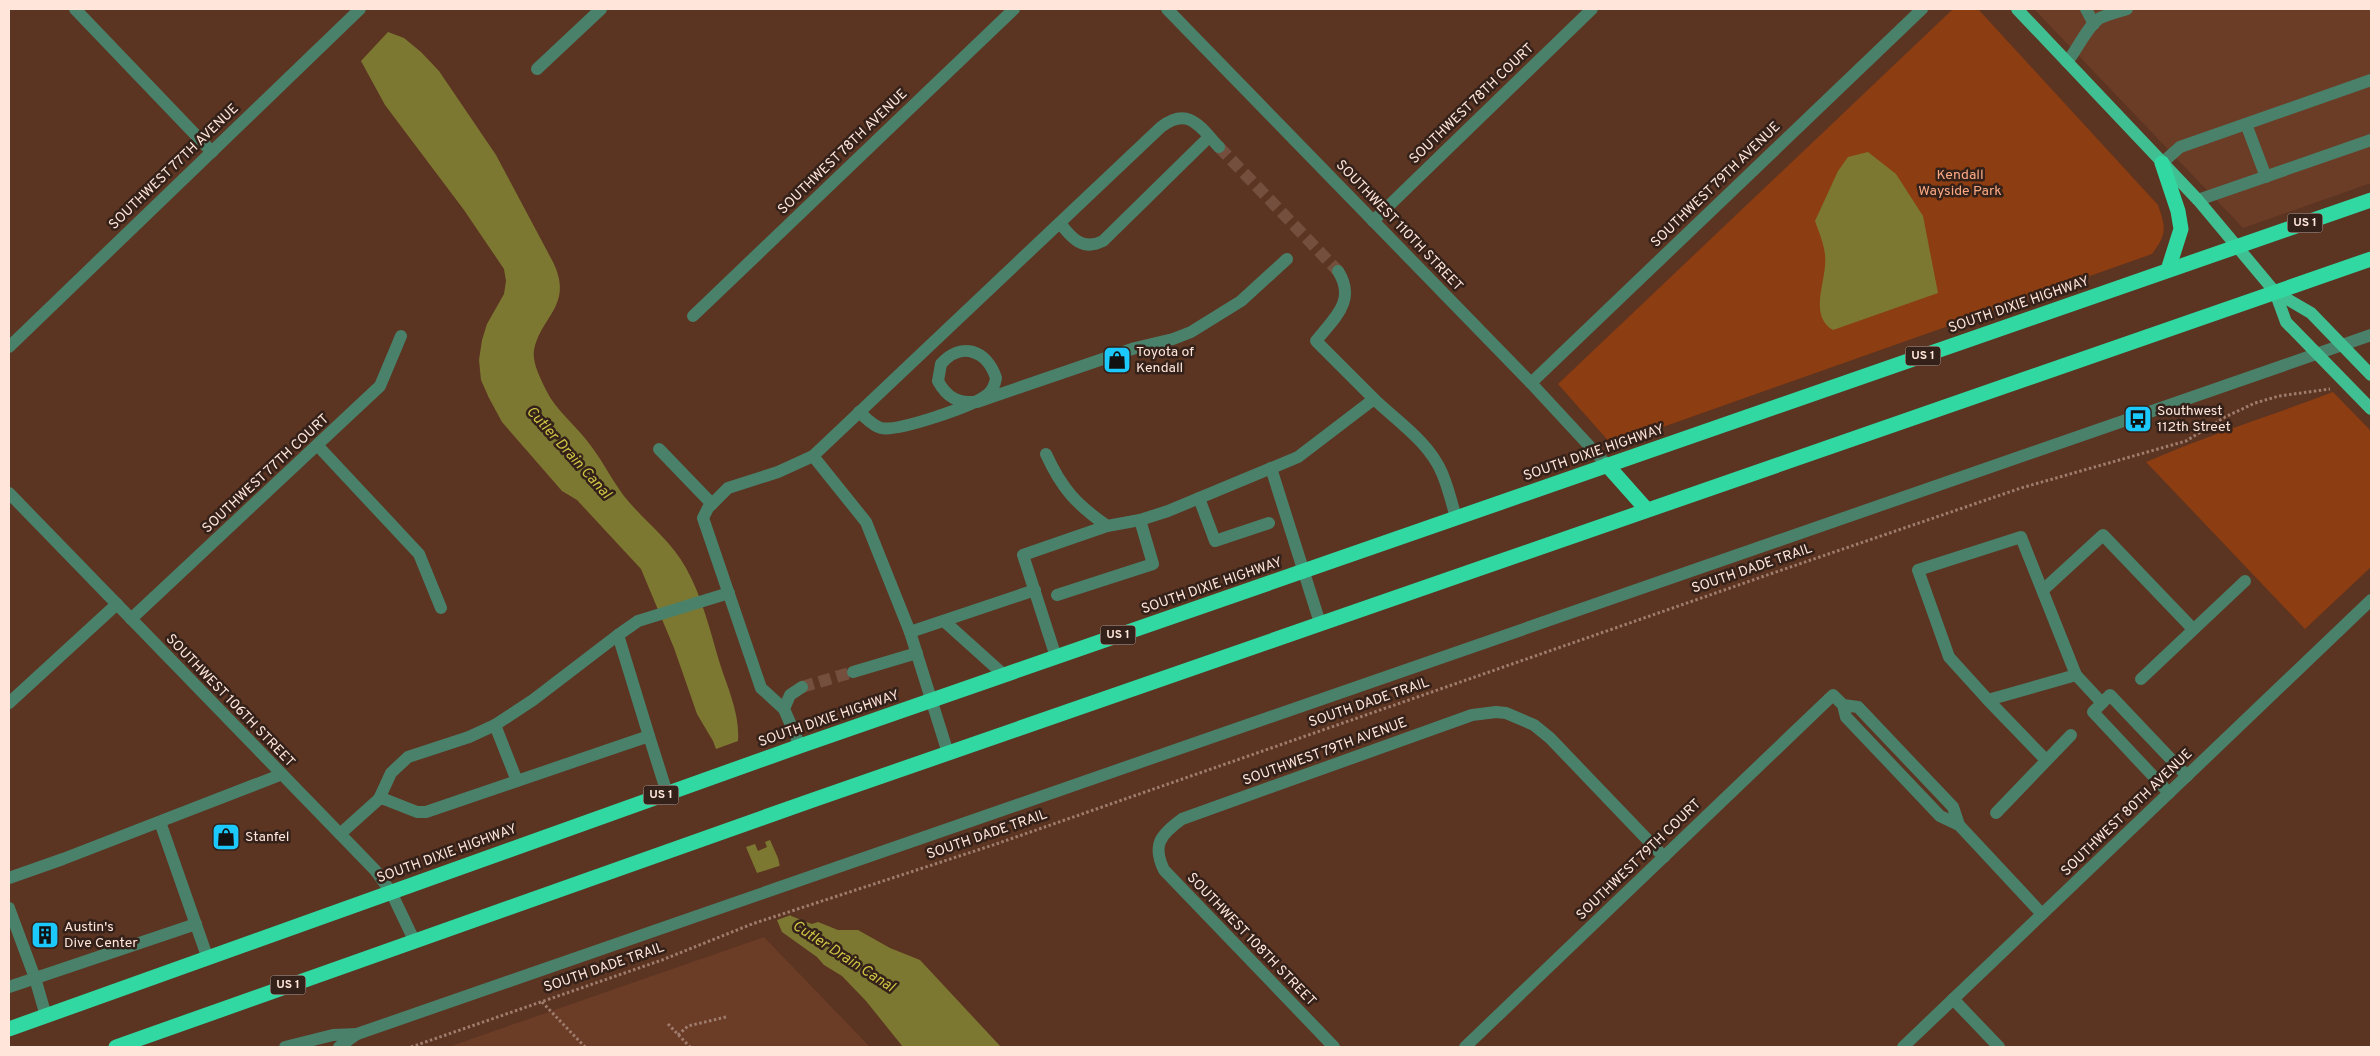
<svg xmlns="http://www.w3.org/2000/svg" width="2380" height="1056" font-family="Overpass,sans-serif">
	<rect width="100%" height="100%" fill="#5b3422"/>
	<g fill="#6b3c26">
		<path d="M2034 9H2371V183L2243 228Z"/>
		<path d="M764 937 870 1047H448Z"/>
	</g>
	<g fill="#8c3d11">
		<path d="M1953 9H1978L2158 205C2166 228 2167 234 2152 254L1612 445 1558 384Z"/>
		<path d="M2333 392 2371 431V567L2305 629 2146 462C2207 435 2271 416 2333 392Z"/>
	</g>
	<g fill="#7d7831">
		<path d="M388 32 404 38 421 52 439 71 496 155 553 262C574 305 541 316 534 350 532 363 541 379 546 390 556 411 578 427 591 446 605 464 614 485 629 502 648 524 672 542 686 568 702 596 711 634 720 664 728 689 740 714 738 741L716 749 713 741 697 714 674 648 641 569 577 500 562 491 502 422 489 398 481 380 479 360 482 340 487 324 504 294 506 281 504 269 464 210 385 105 361 61Z"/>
		<path d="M1868 152 1896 174 1923 216 1938 293 1833 330C1807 314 1828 280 1825 255 1824 244 1819 232 1815 221L1838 171 1848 157Z"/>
		<path d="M770 840 778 858 791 916 812 924 818 922 838 930H858L890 948 920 960 1001 1047H903L866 1001 842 976 824 965 817 957 782 932 746 847 755 844 758 851 767 847 765 842Z"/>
	</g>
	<path fill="#5b3422" d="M782 865 794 914 774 921 754 874Z"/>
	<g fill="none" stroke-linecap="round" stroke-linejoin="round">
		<g stroke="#744f3e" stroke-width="12" stroke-dasharray="12 6" stroke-linecap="butt">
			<path d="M1219 147 1338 271"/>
			<path d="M802 687 853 672"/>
		</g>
		<g stroke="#9f7d6e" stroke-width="3" stroke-dasharray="2.5 2.5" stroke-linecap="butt">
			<path d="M542 1002 585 1047"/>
			<path d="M668 1024 690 1047"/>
			<path d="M678 1035 688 1026 726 1017"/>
			<path d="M411 1047 662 960 752 924 996 844 1773 573 2021 488 2186 441 2225 417 2255 403 2279 396 2330 389"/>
		</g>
		<g stroke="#4a816a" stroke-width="12">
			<path d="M75 9 212 152"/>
			<path d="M1167 9 1531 383 1607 465"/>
			<path d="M2086 9 2094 24"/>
			<path d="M2067 62C2077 50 2088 25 2100 18 2109 14 2118 12 2127 9"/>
			<path d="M537 69 601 9"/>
			<path d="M2246 124 2266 177"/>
			<path d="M2162 163 2180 147 2371 80"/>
			<path d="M2198 200 2371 140"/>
			<path d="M1373 221 1592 9"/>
			<path d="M1060 223C1072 239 1083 251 1103 241L1209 137"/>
			<path d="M693 316 1014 9"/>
			<path d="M9 347 360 9"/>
			<path d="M1531 383 1922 9"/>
			<path d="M1374 399C1397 421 1429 442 1442 473 1448 487 1452 503 1456 518"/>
			<path d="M859 412C866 418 873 426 881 428 898 432 973 406 987 395 993 390 995 385 996 378 987 350 961 341 941 364L938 381C947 398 958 403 977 402L1135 348 1173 339 1191 332 1241 301 1287 259"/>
			<path d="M318 446 419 554 441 608"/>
			<path d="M659 449 712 504"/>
			<path d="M1046 454C1062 489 1076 504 1107 526"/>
			<path d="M1271 468 1320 623"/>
			<path d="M9 493 375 870 391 892 414 940"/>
			<path d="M1199 498 1215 541 1269 523"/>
			<path d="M2043 590 2103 535 2193 629"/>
			<path d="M1057 595 1153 564 1140 520"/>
			<path d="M131 619 380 386 401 336"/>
			<path d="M944 621 1004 675"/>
			<path d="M910 632 1035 590"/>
			<path d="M618 635 638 621 729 593"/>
			<path d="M1056 657 1023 555 1107 526 1140 520 1168 511 1298 457 1374 399 1316 341C1334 318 1357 301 1338 271"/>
			<path d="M853 672 917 653"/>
			<path d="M2076 675 1988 700 1949 657 1918 570 2021 537 2076 675 2102 703"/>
			<path d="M2141 679 2245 581"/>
			<path d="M1988 700 2046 760"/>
			<path d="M9 703 117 604"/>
			<path d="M1843 705 1858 707 1953 807 1959 825"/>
			<path d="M784 709 790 695 802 687"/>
			<path d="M649 736 667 793"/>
			<path d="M800 746 784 709 761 688 703 518 708 508 728 488 778 472 813 456"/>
			<path d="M948 753 910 632 866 522 813 456 1161 127C1189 106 1200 127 1219 147"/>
			<path d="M2169 793 2093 712 2110 695 2187 776"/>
			<path d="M379 799 391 773 408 757 469 737 495 725 517 781"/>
			<path d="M1996 813 2071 735"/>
			<path d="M160 822 208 959"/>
			<path d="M340 834 379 799H384L417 812H426L649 736 618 635 533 700 495 725"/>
			<path d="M9 878 63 859 280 775"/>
			<path d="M9 908 35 978 46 1016"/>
			<path d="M9 987 196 924"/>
			<path d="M1953 999 1999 1047"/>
			<path d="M285 1047 333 1035 357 1034"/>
			<path d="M339 1047 357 1034 2371 335"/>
			<path d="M1334 1047 1164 870C1152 845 1160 835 1182 819L1472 715 1496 712 1506 713 1534 725 1550 738 1664 857"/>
			<path d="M1465 1047 1833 695 1843 705 1846 717 1940 816 1959 825 2042 914"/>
			<path d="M1903 1047 2371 600"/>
		</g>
		<g stroke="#40c092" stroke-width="12">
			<path d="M2017 9 2198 200 2275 292 2286 322 2371 409"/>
			<path d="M2275 292 2311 313 2371 375"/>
		</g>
		<g stroke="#32d8a1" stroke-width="15">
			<path d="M2162 163 2178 211 2181 229 2168 270"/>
			<path d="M1607 465 1647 510"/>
			<path d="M9 1029 800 746 2371 200"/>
			<path d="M116 1047 813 800 2371 259"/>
		</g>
	</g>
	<defs>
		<symbol id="shop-square" viewBox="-11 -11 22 22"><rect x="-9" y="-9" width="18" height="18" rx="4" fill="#1cc9fc" stroke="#342119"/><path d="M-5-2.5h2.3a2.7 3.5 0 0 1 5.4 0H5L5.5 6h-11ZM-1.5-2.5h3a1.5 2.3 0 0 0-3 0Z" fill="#111"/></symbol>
		<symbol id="bus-square" viewBox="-11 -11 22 22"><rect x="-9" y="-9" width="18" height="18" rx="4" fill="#1cc9fc" stroke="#342119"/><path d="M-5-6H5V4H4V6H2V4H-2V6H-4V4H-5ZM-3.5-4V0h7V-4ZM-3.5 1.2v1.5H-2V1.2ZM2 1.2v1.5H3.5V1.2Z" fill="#111"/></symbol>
		<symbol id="building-square" viewBox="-11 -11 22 22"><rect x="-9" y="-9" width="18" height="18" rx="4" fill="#1cc9fc" stroke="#342119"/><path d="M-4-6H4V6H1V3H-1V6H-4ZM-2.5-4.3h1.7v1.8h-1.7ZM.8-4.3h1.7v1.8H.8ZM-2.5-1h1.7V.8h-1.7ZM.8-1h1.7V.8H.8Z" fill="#111"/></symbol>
	</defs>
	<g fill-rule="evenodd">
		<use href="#shop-square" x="1101" y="344" width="32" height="32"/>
		<use href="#bus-square" x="2122" y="403" width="32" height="32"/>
		<use href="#shop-square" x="210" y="821" width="32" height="32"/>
		<use href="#building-square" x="29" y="919" width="32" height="32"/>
	</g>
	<g text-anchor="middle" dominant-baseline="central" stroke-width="5" stroke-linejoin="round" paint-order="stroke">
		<g fill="#342119" stroke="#c2aaa0" stroke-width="1">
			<rect x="2287.5" y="213.5" width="35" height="19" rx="4"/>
			<rect x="1905.5" y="346.5" width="35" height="19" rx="4"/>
			<rect x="1100.5" y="625.5" width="35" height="19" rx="4"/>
			<rect x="643.5" y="785.5" width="35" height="19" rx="4"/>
			<rect x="270.5" y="975.5" width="35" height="19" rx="4"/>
		</g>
		<g font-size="12" font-weight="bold" fill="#ffe5da">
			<text x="2305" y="223">US 1</text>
			<text x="1923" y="356">US 1</text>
			<text x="1118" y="635">US 1</text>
			<text x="661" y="795">US 1</text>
			<text x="288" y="985">US 1</text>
		</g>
		<g font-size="14" fill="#ffe5da" stroke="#342119">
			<text transform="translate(1472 104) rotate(-44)">SOUTHWEST 78TH COURT</text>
			<text transform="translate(843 152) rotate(-44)">SOUTHWEST 78TH AVENUE</text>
			<text transform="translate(174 167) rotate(-44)">SOUTHWEST 77TH AVENUE</text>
			<text transform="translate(1716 185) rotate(-44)">SOUTHWEST 79TH AVENUE</text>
			<text transform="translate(1399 226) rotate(46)">SOUTHWEST 110TH STREET</text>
			<text transform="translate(2019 305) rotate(-19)">SOUTH DIXIE HIGHWAY</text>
			<text transform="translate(1594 453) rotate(-19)">SOUTH DIXIE HIGHWAY</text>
			<text transform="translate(266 474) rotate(-43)">SOUTHWEST 77TH COURT</text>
			<text transform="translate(1752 569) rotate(-19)">SOUTH DADE TRAIL</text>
			<text transform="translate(1212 586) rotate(-19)">SOUTH DIXIE HIGHWAY</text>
			<text transform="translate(230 701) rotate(46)">SOUTHWEST 106TH STREET</text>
			<text transform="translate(1369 703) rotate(-19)">SOUTH DADE TRAIL</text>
			<text transform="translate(829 719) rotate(-19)">SOUTH DIXIE HIGHWAY</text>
			<text transform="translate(1325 752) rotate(-20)">SOUTHWEST 79TH AVENUE</text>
			<text transform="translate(2127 813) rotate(-44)">SOUTHWEST 80TH AVENUE</text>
			<text transform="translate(987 835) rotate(-19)">SOUTH DADE TRAIL</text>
			<text transform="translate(447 854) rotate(-20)">SOUTH DIXIE HIGHWAY</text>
			<text transform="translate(1639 860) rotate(-44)">SOUTHWEST 79TH COURT</text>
			<text transform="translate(1251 940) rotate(46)">SOUTHWEST 108TH STREET</text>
			<text transform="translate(604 968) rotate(-19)">SOUTH DADE TRAIL</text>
		</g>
		<g font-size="14" fill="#fcaa84" stroke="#342119">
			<text x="1960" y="175">Kendall<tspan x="1960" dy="16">Wayside Park</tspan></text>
		</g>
		<g font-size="14" fill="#ffe5da" stroke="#342119" text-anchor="start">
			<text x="1136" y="352">Toyota of<tspan x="1136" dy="16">Kendall</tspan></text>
			<text x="2157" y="411">Southwest<tspan x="2157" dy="16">112th Street</tspan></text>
			<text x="245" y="837">Stanfel</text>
			<text x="64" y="927">Austin's<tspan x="64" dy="16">Dive Center</tspan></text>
		</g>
		<g font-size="15" font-style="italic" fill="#cfc544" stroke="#342119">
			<text transform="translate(568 453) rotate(48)">Cutler Drain Canal</text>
			<text transform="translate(843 957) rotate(33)">Cutler Drain Canal</text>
		</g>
	</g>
	<rect width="2380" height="1056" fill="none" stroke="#ffe5da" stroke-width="20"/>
</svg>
